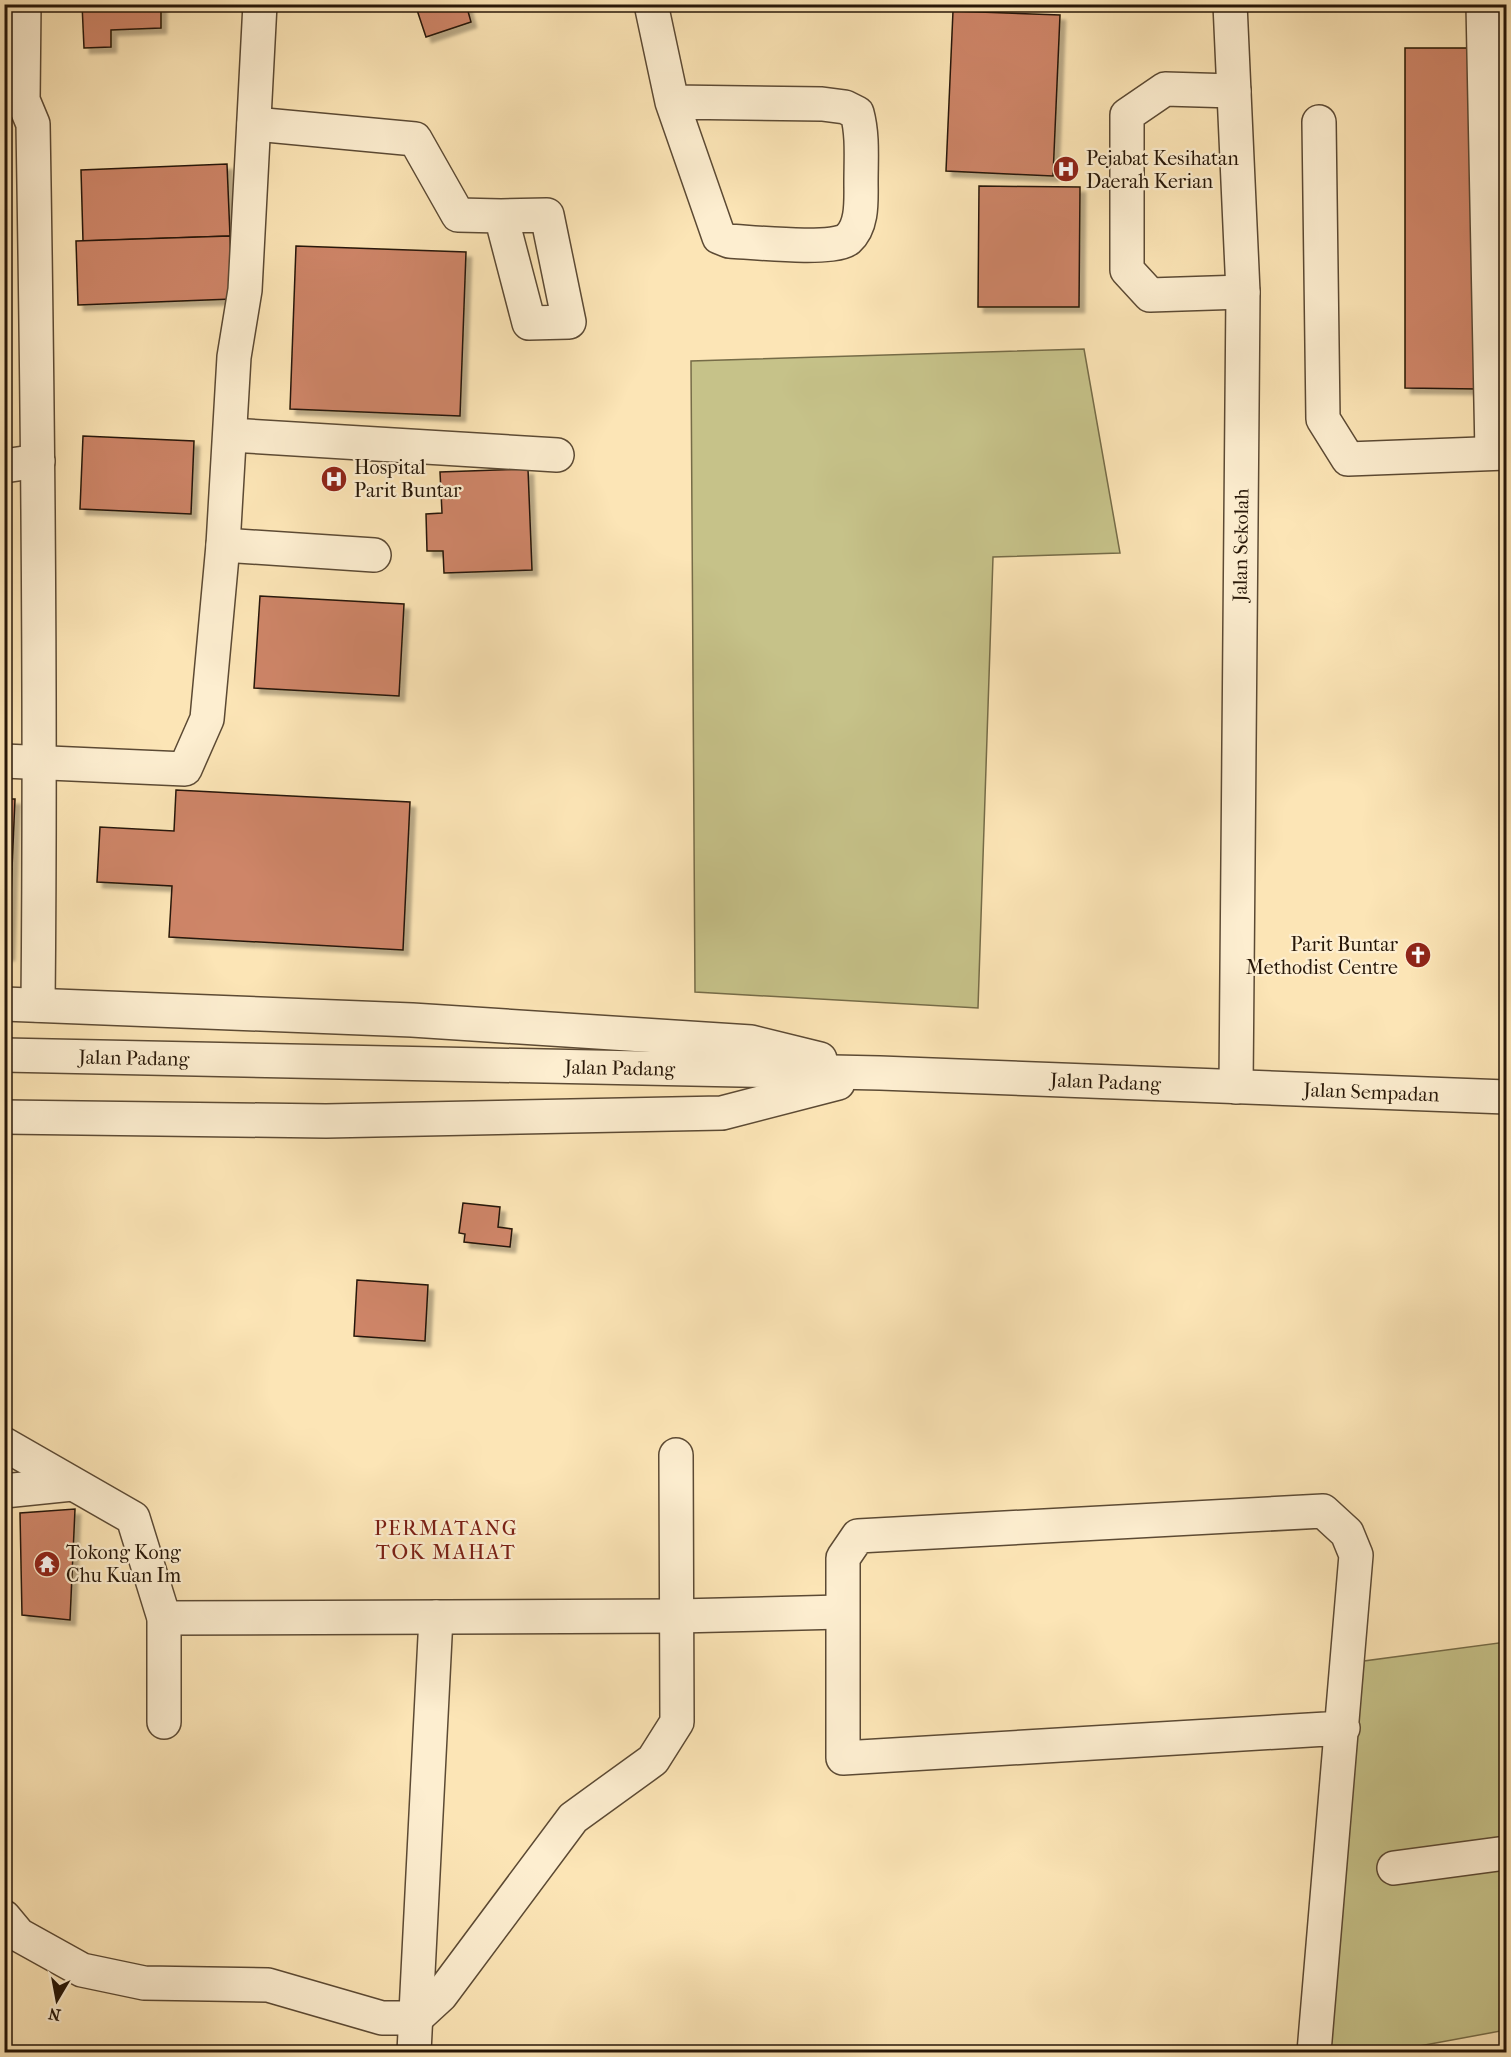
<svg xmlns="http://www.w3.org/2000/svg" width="1511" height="2057" font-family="'IM FELL French Canon',serif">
	<defs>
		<filter id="shadow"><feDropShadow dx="5.5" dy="5.5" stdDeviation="1.5" flood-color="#0004"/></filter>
	</defs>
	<rect width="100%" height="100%" fill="#fce5b6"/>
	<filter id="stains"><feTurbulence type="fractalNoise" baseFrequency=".00333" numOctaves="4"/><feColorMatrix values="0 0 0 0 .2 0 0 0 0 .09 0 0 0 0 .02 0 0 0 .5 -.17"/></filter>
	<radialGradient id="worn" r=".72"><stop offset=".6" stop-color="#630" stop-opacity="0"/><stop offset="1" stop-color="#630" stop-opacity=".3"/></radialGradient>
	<g fill="#c6c289" stroke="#766c48" stroke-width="1.5">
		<path d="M1084 349 1120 553 993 557 978 1008 695 992 691 361Z"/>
		<path d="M1506 1642V2030L1387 2052H1327L1364 1661Z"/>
	</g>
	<g fill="#ce8567" stroke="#271708" stroke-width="1.5" filter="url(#shadow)">
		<path d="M82 4H161V28L111 30V47L84 48Z"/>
		<path d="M415 4H466L471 22 426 37Z"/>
		<path d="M953 11 1060 15 1053 176 946 171Z"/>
		<path d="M1498 47H1506V387Z"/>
		<path d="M1405 48H1479V389L1405 388Z"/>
		<path d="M227 164 230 236 83 241 81 170Z"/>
		<path d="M979 186 1080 187 1079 307H978Z"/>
		<path d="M230 236 232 299 78 305 76 241Z"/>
		<path d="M296 246 466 252 460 416 290 409Z"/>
		<path d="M83 436 194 441 191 514 80 509Z"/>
		<path d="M528 469 532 570 444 573 443 551H427L426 514 442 513 440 472Z"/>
		<path d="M260 596 404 604 399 696 254 688Z"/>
		<path d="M176 790 410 802 403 950 169 937 172 886 97 882 100 827 174 831Z"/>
		<path d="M4 799H15L12 869H4Z"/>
		<path d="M4 869H12L9 955H4Z"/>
		<path d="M463 1203 500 1207 498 1227 512 1229 510 1247 464 1242 465 1234 459 1233Z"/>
		<path d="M357 1280 428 1285 425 1341 354 1336Z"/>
		<path d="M75 1509 70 1620 22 1615 20 1513Z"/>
	</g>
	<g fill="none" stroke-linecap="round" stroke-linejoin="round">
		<defs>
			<g id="minor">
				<path d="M24 4 23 100 33 124C38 417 41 711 38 1005"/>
				<path d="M651 4 672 102 719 237 729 241C750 242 834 251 848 239 863 226 861 200 861 182 861 159 863 135 857 113L845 107 822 104 672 102"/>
				<path d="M1230 4 1243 292 1236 1087"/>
				<path d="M1483 4 1492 453"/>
				<path d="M1234 91 1165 89 1127 115V270L1150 295 1243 292"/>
				<path d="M1319 122 1323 419 1348 459 1506 453"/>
				<path d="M254 124 415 139 458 215 501 216 529 323 569 322 547 215 501 216"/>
				<path d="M230 435 557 455"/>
				<path d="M4 466 38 461"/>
				<path d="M223 545 374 555"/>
				<path d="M4 761 185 769 207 719 223 545 234 357 245 290 260 4"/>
				<path d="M4 1004 412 1020 751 1042 820 1059"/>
				<path id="s1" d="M4 1055 880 1073 1506 1097"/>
				<path d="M4 1117 326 1121 722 1113 838 1083"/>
				<path d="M4 1444 133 1518 164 1618V1722"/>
				<path d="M4 1491 72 1484"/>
				<path d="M164 1618 678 1616 841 1612"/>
				<path d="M1394 1868 1506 1853"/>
				<path d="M4 1917 19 1935 82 1970 144 1983 268 1985 382 2018H416L441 1995 573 1818 653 1760 677 1722 676 1455"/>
				<path d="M414 2052 436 1617"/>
				<path d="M1314 2052 1356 1555 1347 1533 1323 1511 858 1536 843 1558V1758L1343 1728"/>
			</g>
		</defs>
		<use href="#minor" stroke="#5c4a34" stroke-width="36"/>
		<use href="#minor" stroke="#fdeed0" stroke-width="33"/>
	</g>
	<defs>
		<symbol id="hospital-disc" viewBox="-11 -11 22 22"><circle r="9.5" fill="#8f2418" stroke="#fdeed0"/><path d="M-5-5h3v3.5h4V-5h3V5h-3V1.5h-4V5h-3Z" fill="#fff"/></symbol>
		<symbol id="church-disc" viewBox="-11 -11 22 22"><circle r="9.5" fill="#8f2418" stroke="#fdeed0"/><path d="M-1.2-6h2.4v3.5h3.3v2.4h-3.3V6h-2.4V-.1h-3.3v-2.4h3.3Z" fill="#fff"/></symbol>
		<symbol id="temple-disc" viewBox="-11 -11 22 22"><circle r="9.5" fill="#8f2418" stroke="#fdeed0"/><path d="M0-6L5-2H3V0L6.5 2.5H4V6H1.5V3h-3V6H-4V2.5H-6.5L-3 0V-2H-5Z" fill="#fff"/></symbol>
	</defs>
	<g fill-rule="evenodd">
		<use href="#hospital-disc" x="1051" y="154" width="30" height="30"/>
		<use href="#hospital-disc" x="319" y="464" width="30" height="30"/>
		<use href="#church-disc" x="1403" y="940" width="30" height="30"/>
		<use href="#temple-disc" x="32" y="1549" width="30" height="30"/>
	</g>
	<g text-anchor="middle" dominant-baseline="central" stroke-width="4.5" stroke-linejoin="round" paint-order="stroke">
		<g font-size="20" fill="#271708" stroke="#fdeed0" text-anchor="start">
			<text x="1086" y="158">Pejabat Kesihatan<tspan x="1086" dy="23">Daerah Kerian</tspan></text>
			<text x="354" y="467">Hospital<tspan x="354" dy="23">Parit Buntar</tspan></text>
			<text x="1398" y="944" text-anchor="end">Parit Buntar<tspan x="1398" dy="23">Methodist Centre</tspan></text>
			<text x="66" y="1552">Tokong Kong<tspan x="66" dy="23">Chu Kuan Im</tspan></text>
		</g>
		<g font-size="20" fill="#271708" stroke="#fdeed0">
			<text transform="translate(1241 545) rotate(-89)">Jalan Sekolah</text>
			<text stroke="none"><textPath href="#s1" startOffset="130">Jalan Padang</textPath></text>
			<text stroke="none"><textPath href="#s1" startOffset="616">Jalan Padang</textPath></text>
			<text stroke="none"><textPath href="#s1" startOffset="1102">Jalan Padang</textPath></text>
			<text stroke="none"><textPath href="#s1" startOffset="1368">Jalan Sempadan</textPath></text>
		</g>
		<g font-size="21" letter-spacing="1.5" fill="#7a1f14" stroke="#fdeed0">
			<text x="446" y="1528">PERMATANG<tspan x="446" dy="24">TOK MAHAT</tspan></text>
		</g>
	</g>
	<rect width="1511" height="2057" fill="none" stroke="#fce5b6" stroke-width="24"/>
	<rect x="6" y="6" width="1499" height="2045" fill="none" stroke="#271708" stroke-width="3"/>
	<rect x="12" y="12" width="1487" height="2033" fill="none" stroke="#271708" stroke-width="1.5"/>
	<g transform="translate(57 2000) rotate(190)" stroke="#fdeed0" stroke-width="4.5" paint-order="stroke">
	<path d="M0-4.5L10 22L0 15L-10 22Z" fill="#271708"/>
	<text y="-9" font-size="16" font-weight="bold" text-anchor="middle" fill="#271708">N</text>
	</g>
	<rect width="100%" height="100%" filter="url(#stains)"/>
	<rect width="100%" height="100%" fill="url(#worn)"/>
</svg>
